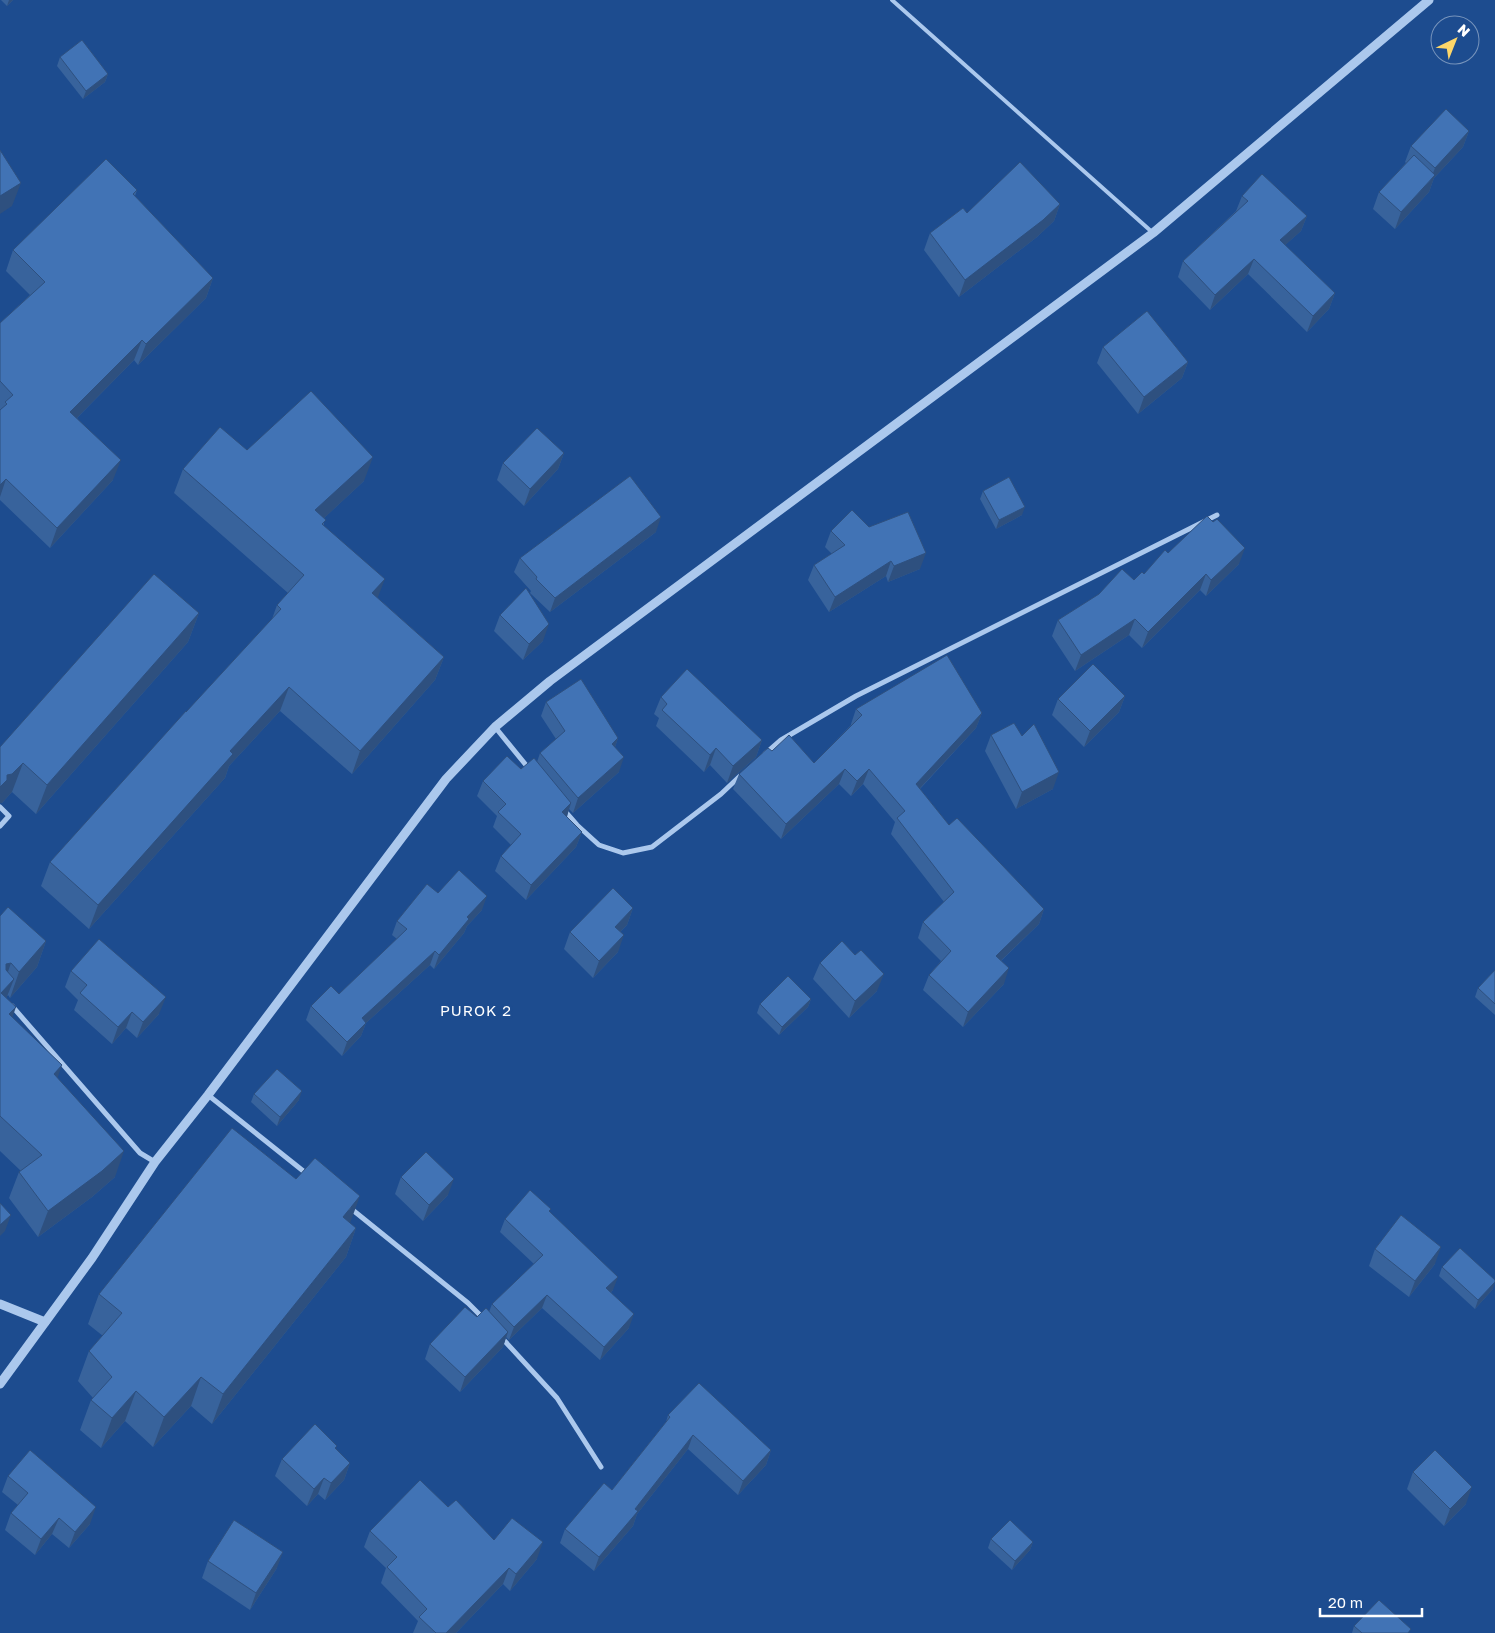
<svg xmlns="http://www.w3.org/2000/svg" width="1495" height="1633" font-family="'Golos Text',sans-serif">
	<rect width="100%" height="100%" fill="#1d4c8f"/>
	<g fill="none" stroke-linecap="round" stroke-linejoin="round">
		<path stroke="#abc8ed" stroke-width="4" d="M892 0 1152 232"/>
		<g stroke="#abc8ed" stroke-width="5">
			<path d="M495 727 530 770"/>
			<path d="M765 754 781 740 856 696 1217 515"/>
			<path d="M0 807 9 816 0 826"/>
			<path d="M563 809 577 825 599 845 623 853 652 847 721 794 740 776"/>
			<path d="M12 1006 140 1153 155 1162"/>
			<path d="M208 1095 307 1174"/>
			<path d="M349 1207 468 1303 483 1318"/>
			<path d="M501 1337 557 1398 601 1467"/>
		</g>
		<g stroke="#abc8ed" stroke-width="9">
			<path d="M0 1304 45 1322"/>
			<path d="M0 1384 92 1258 155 1162 208 1095 446 779 495 727 550 681 1153 233 1429 0"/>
		</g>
	</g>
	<g fill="#38639c">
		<path d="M1 0H13L7 6Z"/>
		<path d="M60 57 108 74 105 82 83 99 57 66Z"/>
		<path d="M1469 131 1463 147 1434 178 1429 192 1395 229 1373 209 1379 192 1406 163 1405 162 1411 146Z"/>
		<path d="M137 190 135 196 213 278 206 298 138 365 134 360 77 418 113 480 50 548 0 500V410H1L0 409V323L30 295 6 271 13 250Z"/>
		<path d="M1242 196 1307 216 1301 231 1285 245 1335 293 1329 309 1307 332 1248 274 1210 310 1178 277 1183 261 1236 211Z"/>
		<path d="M1060 204 1054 221 1037 237 959 297 924 250 930 233 967 213Z"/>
		<path d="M1103 347 1188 362 1182 378 1138 414 1097 363Z"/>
		<path d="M247 450 364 481 324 518V526L378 598 444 657 435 680 352 774 280 711 229 766 225 778 89 929 41 886 50 862 272 619 277 605 288 593 174 493 183 469Z"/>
		<path d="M564 453 558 469 524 506 497 480 503 463Z"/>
		<path d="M983 491 1022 515 996 529 980 499Z"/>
		<path d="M869 527 920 569 888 582 886 576 829 612 808 580 814 565 832 554 825 547 831 531Z"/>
		<path d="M656 532 550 612 530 593 531 591 514 572 520 558Z"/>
		<path d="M1239 564 1206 596 1200 590 1142 648 1129 635 1075 671 1052 636 1058 620 1134 580 1144 574Z"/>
		<path d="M199 613 188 642 36 814 12 792 2 803H0V747Z"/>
		<path d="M500 615 543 641 523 660 494 631Z"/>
		<path d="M1125 696 1119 712 1084 747 1052 715 1058 699Z"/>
		<path d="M661 697 762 740 756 757 727 783 710 765 704 772 656 726 659 718 654 714Z"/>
		<path d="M546 702 618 738 615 747 619 772 573 813 569 809 567 817 582 832 576 847 526 900 495 871 501 856 511 845 493 827 497 816 477 796 483 781 521 769 537 762 540 753 556 739 541 716Z"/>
		<path d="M856 709 982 713 976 728 920 789 949 825 1044 909 1039 924 1001 961 1004 984 963 1027 923 990 929 975 941 961 918 938 923 922 944 902 891 834 895 822 863 784 851 796 839 784 781 839 733 789 739 774 772 751 814 763 851 725V724Z"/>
		<path d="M991 735 1053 789 1016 809 985 751Z"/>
		<path d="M438 893 482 910 467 926 464 933 434 969 430 965 366 1023 361 1036 342 1056 306 1020 311 1006 339 994 397 939 392 935 397 921Z"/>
		<path d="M633 908 627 925 620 932 618 952 593 978 564 949 570 932Z"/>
		<path d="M0 916 46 941 37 967 10 998 8 995 6 998 12 1017 57 1078 115 1177 92 1197 38 1237 9 1198 19 1172 21 1171 0 1151Z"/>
		<path d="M820 963 877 991 849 1018 813 979Z"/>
		<path d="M1495 970V1015L1475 997 1478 988Z"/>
		<path d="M71 971 159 1014 137 1038 126 1028 112 1044 74 1010 78 1000 65 987Z"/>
		<path d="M811 999 808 1007 779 1035 757 1013 760 1004Z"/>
		<path d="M254 1094 299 1100 277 1126 251 1102Z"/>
		<path d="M401 1177 448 1195 423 1221 395 1194Z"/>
		<path d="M550 1212 613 1290 611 1292 629 1328 600 1360 542 1308 509 1340 506 1337 503 1347 460 1392 425 1359 430 1344 477 1317 489 1312 492 1304 534 1264 500 1232 505 1219Z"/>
		<path d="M350 1223 356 1228 346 1257 212 1424 191 1406 153 1447 125 1421 101 1448 80 1430 91 1400 93 1398 78 1381 89 1351 103 1336 88 1324 99 1294Z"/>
		<path d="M1375 1249 1435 1264 1409 1297 1369 1266Z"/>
		<path d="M1442 1267 1493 1289 1475 1309 1439 1276Z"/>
		<path d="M668 1415 771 1450 766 1465 738 1495 688 1449 637 1514 633 1526 594 1571 560 1543 565 1529 612 1490 666 1422Z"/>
		<path d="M336 1449 350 1463 344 1480 325 1500 318 1494 307 1506 275 1476 282 1459Z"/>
		<path d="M1413 1472 1466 1504 1444 1526 1407 1489Z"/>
		<path d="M8 1476 90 1524 69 1548 52 1534 35 1555 5 1530 11 1513 18 1505 2 1492Z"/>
		<path d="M448 1507 494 1540 537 1559 510 1591 503 1584 456 1633H413L418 1621 381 1583 386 1568 364 1547 370 1531Z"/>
		<path d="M991 1539 1033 1542 1030 1550 1012 1570 988 1548Z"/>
		<path d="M208 1561 277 1568 250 1610 202 1578Z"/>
		<path d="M1354 1626 1410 1633H1352Z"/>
	</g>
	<g fill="#2e507f">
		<path d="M9 0H13L7 6Z"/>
		<path d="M108 74 105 82 83 99 86 91Z"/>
		<path d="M1469 131 1463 147 1434 178 1429 192 1395 229 1401 212 1430 181 1435 168Z"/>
		<path d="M21 183 12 206 0 214V196Z"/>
		<path d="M1060 204 1054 221 1037 237 959 297 965 280Z"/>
		<path d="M1307 216 1301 231 1274 255 1280 240Z"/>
		<path d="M1254 259 1248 274 1210 310 1215 295Z"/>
		<path d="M213 278 206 298 138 365 146 344Z"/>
		<path d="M1335 293 1329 309 1307 332 1313 316Z"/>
		<path d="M142 340 134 360 63 432 70 412Z"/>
		<path d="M1188 362 1182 378 1138 414 1144 397Z"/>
		<path d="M564 453 558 469 524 506 530 489Z"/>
		<path d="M373 457 364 481 307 534 315 510Z"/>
		<path d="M121 460 113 480 50 548 57 528Z"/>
		<path d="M6 479 0 497V485Z"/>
		<path d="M1025 507 1022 515 996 529 999 520Z"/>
		<path d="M661 517 656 532 550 612 555 598Z"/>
		<path d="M1245 548 1239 564 1206 596 1211 580Z"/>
		<path d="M926 553 920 569 888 582 894 566Z"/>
		<path d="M891 561 886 576 829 612 835 597Z"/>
		<path d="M1206 574 1200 590 1142 648 1148 632Z"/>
		<path d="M385 579 376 602 372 593Z"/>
		<path d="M199 613 188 642 36 814 47 785Z"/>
		<path d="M1135 619 1129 635 1075 671 1081 655Z"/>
		<path d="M549 624 543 641 523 660 529 644Z"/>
		<path d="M444 657 435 680 352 774 360 751Z"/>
		<path d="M289 687 280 711 229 766 225 778 89 929 98 905 230 751Z"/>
		<path d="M1125 696 1119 712 1084 747 1090 731Z"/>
		<path d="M982 713 976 728 910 799 916 784Z"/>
		<path d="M618 738 613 753 612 744Z"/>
		<path d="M762 740 756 757 727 783 733 766Z"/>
		<path d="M716 748 710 765 704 772 710 755Z"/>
		<path d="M624 757 619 772 573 813 578 798Z"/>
		<path d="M23 763 12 792 2 803H0V787L7 775Z"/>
		<path d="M845 769 839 784 781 839 786 824Z"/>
		<path d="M869 769 863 784 851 796 857 781Z"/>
		<path d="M1059 772 1053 789 1016 809 1022 792Z"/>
		<path d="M571 803 566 819 562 812Z"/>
		<path d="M582 832 576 847 526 900 531 885Z"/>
		<path d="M487 896 482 910 467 926 464 933 434 969 439 955 467 917Z"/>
		<path d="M633 908 627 925 609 943 615 927Z"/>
		<path d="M1044 909 1039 924 990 971 996 956Z"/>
		<path d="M624 935 618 952 593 978 599 961Z"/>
		<path d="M46 941 37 967 10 998 19 972Z"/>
		<path d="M435 951 430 965 366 1023 361 1036 342 1056 347 1042 362 1018Z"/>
		<path d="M11 963 2 989 6 964Z"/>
		<path d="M1009 968 1004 984 963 1027 968 1012Z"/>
		<path d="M884 974 877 991 849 1018 855 1001Z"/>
		<path d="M14 979 4 1004 1 993Z"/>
		<path d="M166 997 159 1014 137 1038 143 1022Z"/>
		<path d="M811 999 808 1007 779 1035 782 1027Z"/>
		<path d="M16 1007 7 1033 9 1014Z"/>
		<path d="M132 1012 126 1028 112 1044 118 1027Z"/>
		<path d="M62 1065 53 1091 54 1074Z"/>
		<path d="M302 1091 299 1100 277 1126 280 1117Z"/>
		<path d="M124 1151 115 1177 92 1197 38 1237 48 1211Z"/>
		<path d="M454 1179 448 1195 423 1221 429 1205Z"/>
		<path d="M360 1196 349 1226 343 1217Z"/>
		<path d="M11 1215 5 1231 0 1236V1225Z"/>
		<path d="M356 1228 346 1257 212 1424 223 1394Z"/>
		<path d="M1441 1247 1435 1264 1409 1297 1415 1281Z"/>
		<path d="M618 1277 613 1290 601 1302 606 1288Z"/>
		<path d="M1495 1282 1493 1289 1475 1309 1478 1300Z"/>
		<path d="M547 1295 542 1308 509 1340 514 1327Z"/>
		<path d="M634 1314 629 1328 600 1360 604 1347Z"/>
		<path d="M508 1332 503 1347 460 1392 465 1377Z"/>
		<path d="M201 1377 191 1406 153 1447 164 1417Z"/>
		<path d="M136 1391 125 1421 101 1448 112 1418Z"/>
		<path d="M693 1435 688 1449 637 1514 633 1526 594 1571 599 1557 635 1509Z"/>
		<path d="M771 1450 766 1465 738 1495 743 1481Z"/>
		<path d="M350 1463 344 1480 325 1500 331 1483Z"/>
		<path d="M324 1478 318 1494 307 1506 314 1489Z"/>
		<path d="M1472 1487 1466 1504 1444 1526 1450 1509Z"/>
		<path d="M96 1507 90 1524 69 1548 75 1532Z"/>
		<path d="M59 1518 52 1534 35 1555 41 1539Z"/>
		<path d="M543 1542 537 1559 510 1591 516 1574Z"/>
		<path d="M1033 1542 1030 1550 1012 1570 1015 1561Z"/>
		<path d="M283 1552 277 1568 250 1610 256 1593Z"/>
		<path d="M509 1568 503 1584 456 1633H446Z"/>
	</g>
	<g fill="#4173b5" stroke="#2e507f">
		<path d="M82 40 108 74 86 91 60 57Z"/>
		<path d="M1446 109 1469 131 1435 168 1411 146Z"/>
		<path d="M0 150 21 183 0 196Z"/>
		<path d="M1414 155 1435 175 1401 212 1379 192Z"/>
		<path d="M106 159 137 190 133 194 213 278 146 344 142 340 70 412 121 460 57 528 6 479 0 485V410L7 404 5 402 13 395 0 381V323L45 282 13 250Z"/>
		<path d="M1020 162 1060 204 1043 220 965 280 930 233 963 208 967 213Z"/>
		<path d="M1262 174 1307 216 1280 240 1335 293 1313 316 1254 259 1215 295 1183 261 1248 201 1242 196Z"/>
		<path d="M1147 311 1188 362 1144 397 1103 347Z"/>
		<path d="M311 391 373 457 315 510 326 520 322 524 385 579 372 593 444 657 360 751 289 687 230 751 233 754 98 905 50 862 186 711V712L281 609 277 605 304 575 183 469 220 427 247 450Z"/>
		<path d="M537 428 564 453 530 489 503 463Z"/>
		<path d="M630 476 661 517 555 598 536 579 537 577 520 558Z"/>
		<path d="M1009 477 1025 507 999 520 983 491Z"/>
		<path d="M852 510 869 527 908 512 926 553 894 566 891 561 835 597 814 565 845 545 831 531Z"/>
		<path d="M1207 516 1213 522 1217 519 1245 548 1211 580 1206 574 1148 632 1135 619 1081 655 1058 620 1099 594 1122 569 1134 580 1142 572 1144 574 1165 550 1168 553Z"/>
		<path d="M154 574 199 613 47 785 23 763 12 774 7 775V780L0 787V747Z"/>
		<path d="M526 588 549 624 529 644 500 615Z"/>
		<path d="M947 655 982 713 916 784 949 825 957 818 1044 909 996 956 1009 968 968 1012 929 975 951 951 923 922 954 892 897 818 905 811 869 769 857 781 845 769 786 824 739 774 768 748 772 751 789 735 814 763 862 715 856 709Z"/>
		<path d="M1093 664 1125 696 1090 731 1058 699Z"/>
		<path d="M687 669 762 740 733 766 716 748 710 755 662 710 667 704 661 697Z"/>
		<path d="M581 679 618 738 612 744 624 757 578 798 540 753 565 731 546 702Z"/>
		<path d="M1014 723 1022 736 1034 724 1059 772 1022 792 991 735Z"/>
		<path d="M507 756 521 769 534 758 571 803 562 812 582 832 531 885 501 856 521 834 498 812 506 804 483 781Z"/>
		<path d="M459 870 487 896 467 917 469 919 439 955 435 951 362 1018 366 1023 347 1042 311 1006 331 986 339 994 407 929 397 921 427 884 438 893Z"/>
		<path d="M613 888 633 908 615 927 624 935 599 961 570 932Z"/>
		<path d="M8 907 46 941 19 972 11 963 6 964V970L14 979 1 993 16 1007 9 1014 62 1065 54 1074 124 1151 102 1171 48 1211 19 1172 42 1155 0 1116V916Z"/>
		<path d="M99 939 166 997 143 1022 132 1012 118 1027 80 993 87 985 71 971Z"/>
		<path d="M842 941 855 955 861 950 884 974 855 1001 820 963Z"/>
		<path d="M1495 970V1004L1478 988Z"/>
		<path d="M788 976 811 999 782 1027 760 1004Z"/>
		<path d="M277 1069 302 1091 280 1117 254 1094Z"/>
		<path d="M232 1128 296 1179 315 1158 360 1196 343 1217 356 1228 223 1394 201 1377 164 1417 136 1391 112 1418 91 1400 112 1377 89 1351 122 1313 99 1294Z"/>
		<path d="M426 1152 454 1179 429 1205 401 1177Z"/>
		<path d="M530 1190 551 1209 549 1211 618 1277 606 1288 634 1314 604 1347 547 1295 514 1327 492 1304 543 1255 505 1219Z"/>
		<path d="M0 1203 11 1215 0 1225Z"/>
		<path d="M1401 1215 1441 1247 1415 1281 1375 1249Z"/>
		<path d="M1460 1248 1495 1280V1282L1478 1300 1442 1267Z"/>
		<path d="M465 1307 477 1317 486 1308 508 1332 465 1377 430 1344Z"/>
		<path d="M699 1383 771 1450 743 1481 693 1435 635 1509 638 1511 599 1557 565 1529 604 1483 612 1490 670 1417 668 1415Z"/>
		<path d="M315 1424 337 1446 335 1448 350 1463 331 1483 324 1478 314 1489 282 1459Z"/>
		<path d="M30 1450 96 1507 75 1532 59 1518 41 1539 11 1513 28 1493 8 1476Z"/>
		<path d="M1435 1450 1472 1487 1450 1509 1413 1472Z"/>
		<path d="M420 1480 448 1507 456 1500 494 1540 512 1518 543 1542 516 1574 509 1568 446 1633H436L419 1617 427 1609 387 1567 397 1557 370 1531Z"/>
		<path d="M234 1520 283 1552 256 1593 208 1561Z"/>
		<path d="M1010 1520 1033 1542 1015 1561 991 1539Z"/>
		<path d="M1379 1600 1411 1629 1408 1633H1362L1354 1626Z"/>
	</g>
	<g text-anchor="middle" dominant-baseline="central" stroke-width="5" stroke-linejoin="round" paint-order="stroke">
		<g font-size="15" letter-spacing="1" fill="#fff" stroke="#1d4c8f">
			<text x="476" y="1010">PUROK 2</text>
		</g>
	</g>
	<g transform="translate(1455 40) rotate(43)"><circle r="24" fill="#1d4c8f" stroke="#7794bc"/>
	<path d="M0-4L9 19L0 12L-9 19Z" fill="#fdd669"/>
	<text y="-8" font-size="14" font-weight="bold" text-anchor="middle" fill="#ffffff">N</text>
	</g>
	<path d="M1320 1608v8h102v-8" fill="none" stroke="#ffffff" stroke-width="2.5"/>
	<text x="1328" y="1608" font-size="15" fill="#ffffff" stroke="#1d4c8f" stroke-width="4" paint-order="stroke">20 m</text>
</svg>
